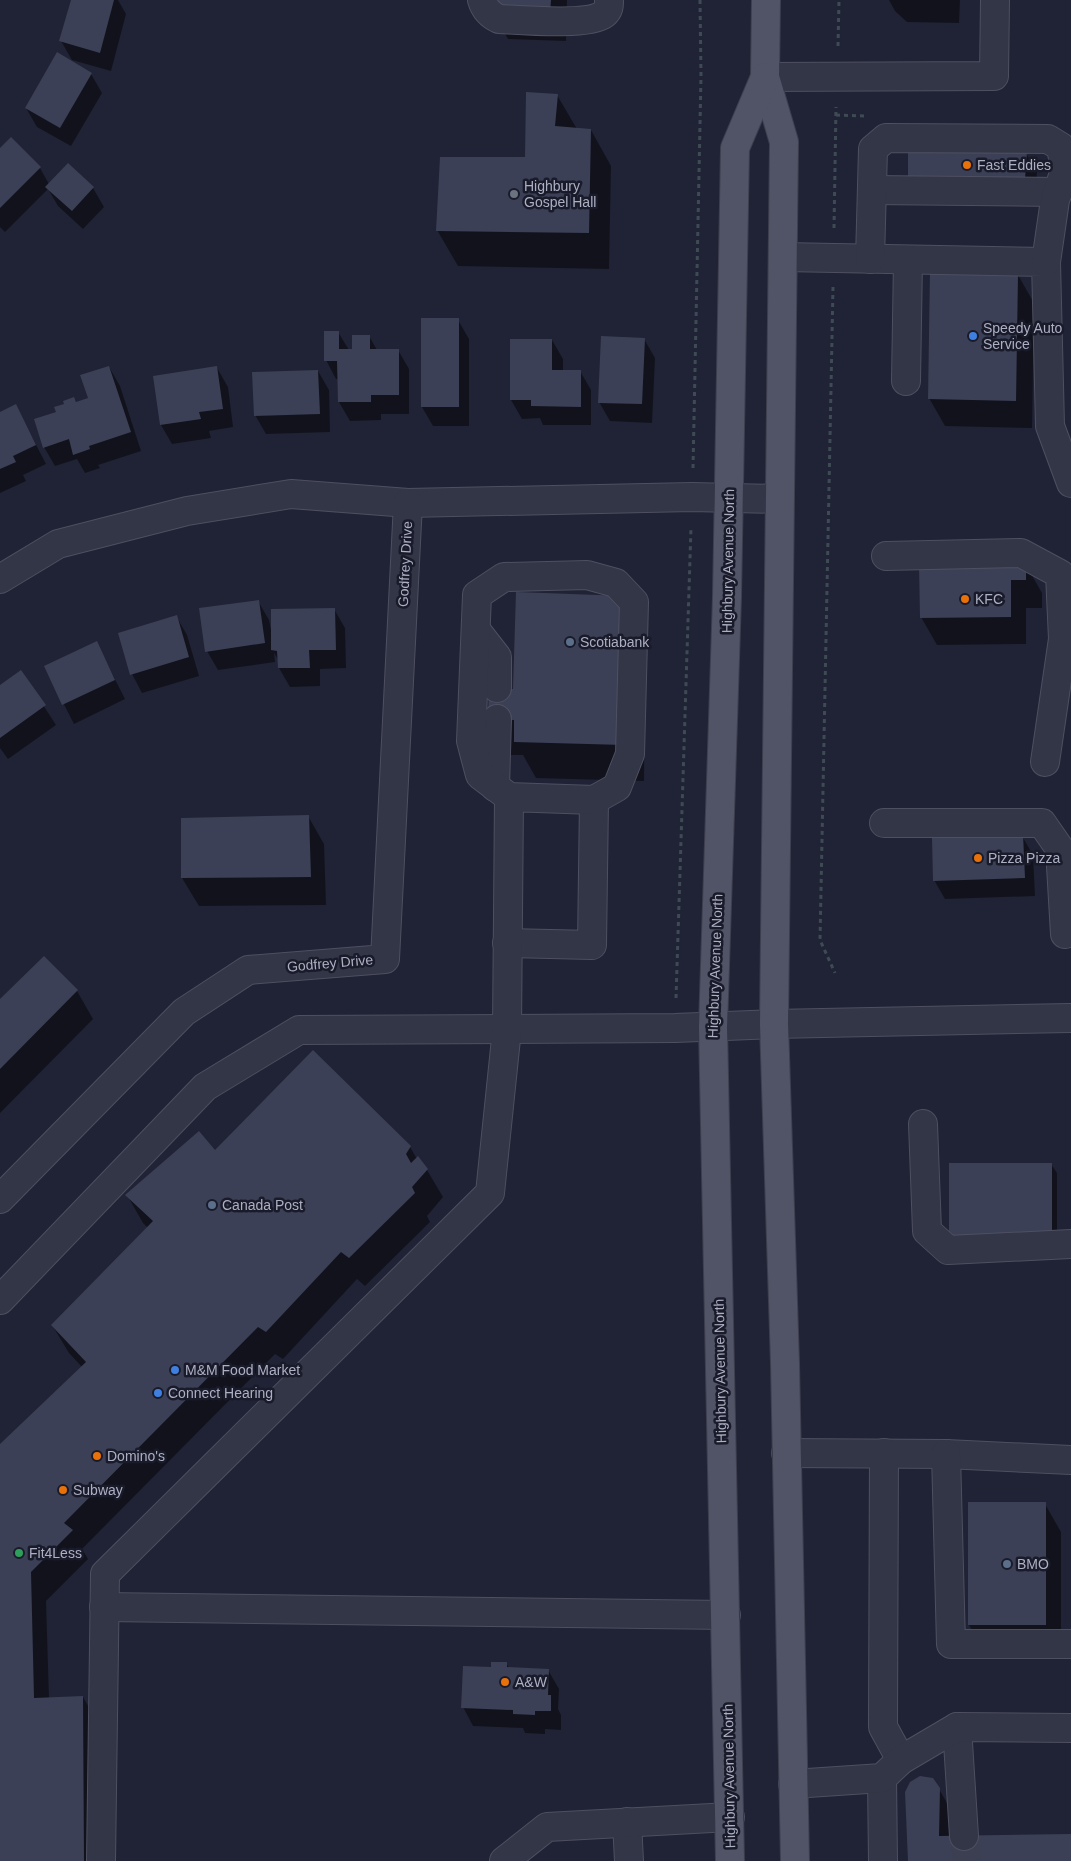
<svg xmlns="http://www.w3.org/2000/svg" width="1071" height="1861" font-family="Helvetica,sans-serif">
	<rect width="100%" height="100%" fill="#202335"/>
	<g fill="#0007">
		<path d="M72 0H118L126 14 111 71 72 60 61 41Z"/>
		<path d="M492 0H567L566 41 508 39 492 11Z"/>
		<path d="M889 0H960L959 23 907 22 895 11Z"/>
		<path d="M91 74 102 93 71 146 37 127 26 108Z"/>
		<path d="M557 95 577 129 591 130 611 166 609 269 458 266 437 230 526 158Z"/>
		<path d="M0 149 40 168 49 184 68 165 93 188 104 207 83 229 58 206 48 189 5 232 0 227Z"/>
		<path d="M1026 153 1037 172 1035 197H920Z"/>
		<path d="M1018 275 1034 303 1032 428 945 426 929 398Z"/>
		<path d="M458 320 469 339V426H433L422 407Z"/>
		<path d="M338 332 349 350H353L369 336 377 350H398L409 369V414H381V420L350 421 339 402V379H336L326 360Z"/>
		<path d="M644 339 655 358 652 423 610 421 599 402Z"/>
		<path d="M552 340 563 359V371H580L591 390V425H543L540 418 522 419 511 400Z"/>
		<path d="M109 367 120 386 141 451 98 465 100 468 85 473 77 459 55 466 44 447 58 412 74 398 77 403 89 399Z"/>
		<path d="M217 368 228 387 233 427 209 431 211 438 172 444 161 425Z"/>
		<path d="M318 371 329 390 330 432 266 434 255 415Z"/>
		<path d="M16 406 46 464 23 475 26 481 0 493V413Z"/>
		<path d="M1026 565 1042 593V608H1026V644L937 645 921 617Z"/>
		<path d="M258 601 269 620 271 630 334 609 345 628 346 668 320 669V686L290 687 279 668V661L274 653 275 662 218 670 207 651Z"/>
		<path d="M176 616 187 635 199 676 142 693 132 674Z"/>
		<path d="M645 633 644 781 536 778 523 755H510L489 719 515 690Z"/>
		<path d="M96 642 125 699 74 724 45 667Z"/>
		<path d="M21 671 56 725 8 759 0 748V686Z"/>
		<path d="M308 816 324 844 326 905 199 906 182 878Z"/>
		<path d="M1022 836 1033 855 1035 896 945 899 934 880Z"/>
		<path d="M77 991 93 1019 0 1113V1001Z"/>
		<path d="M410 1147 417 1159 427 1170 443 1197 427 1216 430 1222 365 1286 357 1279 283 1359 275 1354 82 1549 88 1559 46 1601 49 1698 83 1697 99 1725V1861H0V1446L82 1367 69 1353 52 1325 148 1228 143 1223 127 1195 215 1151Z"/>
		<path d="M1051 1164 1057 1173V1252H955Z"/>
		<path d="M1045 1504 1061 1532V1653H985L969 1625Z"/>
		<path d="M506 1663 509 1668 548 1670 559 1689 558 1709 561 1715V1730L545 1729V1734L525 1733 523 1728 473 1726 463 1707 492 1669Z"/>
		<path d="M939 1789 955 1817V1837L1071 1836V1861H909Z"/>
	</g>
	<g fill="#3c4056">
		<path d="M71 0H114L100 53 59 41Z"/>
		<path d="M491 0H551L550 13 491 11Z"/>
		<path d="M57 52 92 73 60 128 25 108Z"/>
		<path d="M526 92 558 94 555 126 591 129 589 233 436 231 440 157H525Z"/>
		<path d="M11 137 41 167 0 208V148Z"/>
		<path d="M908 146 1027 152 1025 179H908Z"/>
		<path d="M68 163 94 187 72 211 45 187Z"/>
		<path d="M930 272 1018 274 1016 401 928 399Z"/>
		<rect x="421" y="318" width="38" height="89"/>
		<path d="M324 331H339V349H352V335H370V349H399V395H371V402H338L337 361H324Z"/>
		<path d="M601 336 645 338 642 404 598 403Z"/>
		<path d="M510 339H552V370H581V407L531 406V400H510Z"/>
		<path d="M109 366 131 432 89 446 90 449 73 455 69 439 43 448 34 419 56 412 54 407 64 404 63 401 74 397 76 402 88 398 80 375Z"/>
		<path d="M217 366 223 409 199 412 201 419 160 425 153 376Z"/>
		<path d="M318 370 320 414 254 416 252 372Z"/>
		<path d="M16 404 36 445 13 456 16 462 0 469V412Z"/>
		<path d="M1026 563V580H1011V617L920 618 919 564Z"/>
		<path d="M516 592 625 596 624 745 514 742V720L488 719 489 688 513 689Z"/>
		<path d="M259 600 265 643 205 652 199 608Z"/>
		<path d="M335 608 336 650H309L310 668H278L277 651 271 650V609Z"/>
		<path d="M177 615 189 657 130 675 118 633Z"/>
		<path d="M97 641 115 680 62 705 44 666Z"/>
		<path d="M21 670 46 705 0 738V685Z"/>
		<path d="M309 815 311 877 181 878V818Z"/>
		<path d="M1023 834 1025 878 933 881 932 838Z"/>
		<path d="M44 956 78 990 0 1069V999Z"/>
		<path d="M313 1050 411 1146 406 1154 411 1163 418 1156 428 1169 412 1187 415 1193 349 1258 341 1252 266 1332 258 1327 64 1523 73 1530 31 1572 34 1698 83 1696 84 1861H0V1444L86 1362 51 1325 153 1221 125 1195 199 1131 215 1150Z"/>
		<rect x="949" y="1163" width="103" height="80"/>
		<rect x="968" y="1502" width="78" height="123"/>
		<path d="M491 1662H507V1667L549 1669 548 1695H551V1711H535V1715L513 1714V1710L461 1708 463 1666 491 1667Z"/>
		<path d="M920 1776 933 1778 940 1788 939 1836 1071 1834V1861H908L905 1792 910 1782Z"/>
	</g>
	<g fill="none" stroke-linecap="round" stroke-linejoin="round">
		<path stroke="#3c3f51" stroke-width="28" stroke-dasharray="28 14" stroke-linecap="butt" d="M964 1836 967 1861"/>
		<defs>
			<g id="minor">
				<path d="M482 0C485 10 490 15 499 19 520 20 589 26 604 14 609 10 609 6 609 0"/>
				<path d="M765 77 994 76 995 0"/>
				<path d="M872 190 1058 192"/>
				<path d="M783 257 1046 262 1050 426 1071 483"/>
				<path d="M870 259 873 149 886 138 1048 139 1061 147 1065 170 1055 200 1046 262"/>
				<path d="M906 381 908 260"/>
				<path d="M886 556 1021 553 1060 574 1063 639 1045 762"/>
				<path d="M0 579 58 544 187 511 291 494 408 503 692 497 779 499"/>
				<path d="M476 630 497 657V688"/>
				<path d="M495 787 497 719"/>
				<path d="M884 823H1042L1060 849 1065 934"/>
				<path d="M507 943 592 945 594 800"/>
				<path d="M923 1124 927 1231 948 1250 1071 1244"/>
				<path d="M0 1199 184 1012 248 970 385 959 408 503"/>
				<path d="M0 1300 205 1087 299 1030 675 1028 774 1024 1071 1018"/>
				<path d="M786 1453 946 1454 1071 1460"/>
				<path d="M884 1453 883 1727 901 1760"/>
				<path d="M946 1454 951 1644H1071"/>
				<path d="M104 1607 726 1615"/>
				<path d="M957 1727 964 1836"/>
				<path d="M882 1778 883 1861"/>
				<path d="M793 1784 882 1778 901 1760 957 1727 1071 1728"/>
				<path d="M627 1822 629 1861"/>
				<path d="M101 1861 105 1574 490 1193 507 1029 509 797 480 775 471 741 477 595 504 577 587 575 616 583 634 602 630 754 617 787 594 800 509 797"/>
				<path d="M504 1861 547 1827 730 1817"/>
			</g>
			<g id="major">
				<path d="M766 0 765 77 784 142 774 1024 785 1363 795 1861"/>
				<path d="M730 1861 713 1027 727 597 735 148 765 77"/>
			</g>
		</defs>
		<use href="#minor" stroke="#4e5061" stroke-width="30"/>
		<use href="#major" stroke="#3d3f4f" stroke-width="30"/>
		<g stroke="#3f4b54" stroke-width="3" stroke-dasharray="4 4" stroke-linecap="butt">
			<path d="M838 46 839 0"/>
			<path d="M836 115 865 116"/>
			<path d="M834 228 836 107"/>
			<path d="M833 287 820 940 835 973"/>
			<path d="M693 468 701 76 700 0"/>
			<path d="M676 998 691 527"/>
		</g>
		<use href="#minor" stroke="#333646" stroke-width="28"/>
		<use href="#major" stroke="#515466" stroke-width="28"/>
	</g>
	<g fill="#e8710a" stroke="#191b2a" stroke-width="2">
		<circle cx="967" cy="165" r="5"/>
		<circle cx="965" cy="599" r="5"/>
		<circle cx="978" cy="858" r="5"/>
		<circle cx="97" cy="1456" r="5"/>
		<circle cx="63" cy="1490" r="5"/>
		<circle cx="505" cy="1682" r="5"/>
	</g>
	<circle fill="#6b7280" stroke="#191b2a" stroke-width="2" cx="514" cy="194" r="5"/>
	<g fill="#3f7fe0" stroke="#191b2a" stroke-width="2">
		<circle cx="973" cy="336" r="5"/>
		<circle cx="175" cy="1370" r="5"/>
		<circle cx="158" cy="1393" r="5"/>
	</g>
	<g fill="#5c6f8a" stroke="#191b2a" stroke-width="2">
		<circle cx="570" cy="642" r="5"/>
		<circle cx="212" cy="1205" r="5"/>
		<circle cx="1007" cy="1564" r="5"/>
	</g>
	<circle fill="#2e9e5b" stroke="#191b2a" stroke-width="2" cx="19" cy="1553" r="5"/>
	<g text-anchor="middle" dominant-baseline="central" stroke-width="5" stroke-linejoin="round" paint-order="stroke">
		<g font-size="14" fill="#adafc3" stroke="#191b2a" text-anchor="start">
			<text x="977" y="165">Fast Eddies</text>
			<text x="524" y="186">Highbury<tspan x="524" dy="16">Gospel Hall</tspan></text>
			<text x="983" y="328">Speedy Auto<tspan x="983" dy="16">Service</tspan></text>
			<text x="975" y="599">KFC</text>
			<text x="580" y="642">Scotiabank</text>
			<text x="988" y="858">Pizza Pizza</text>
			<text x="222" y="1205">Canada Post</text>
			<text x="185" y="1370">M&amp;M Food Market</text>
			<text x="168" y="1393">Connect Hearing</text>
			<text x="107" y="1456">Domino's</text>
			<text x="73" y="1490">Subway</text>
			<text x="29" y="1553">Fit4Less</text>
			<text x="1017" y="1564">BMO</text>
			<text x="515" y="1682">A&amp;W</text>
		</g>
		<g font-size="14" fill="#adafc3" stroke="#191b2a">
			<text transform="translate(728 561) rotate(-89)">Highbury Avenue North</text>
			<text transform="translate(405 564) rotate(-87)">Godfrey Drive</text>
			<text transform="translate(330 963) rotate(-5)">Godfrey Drive</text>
			<text transform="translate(715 966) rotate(-88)">Highbury Avenue North</text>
			<text transform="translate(720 1371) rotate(-91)">Highbury Avenue North</text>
			<text transform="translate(729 1776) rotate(-91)">Highbury Avenue North</text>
		</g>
	</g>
</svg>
